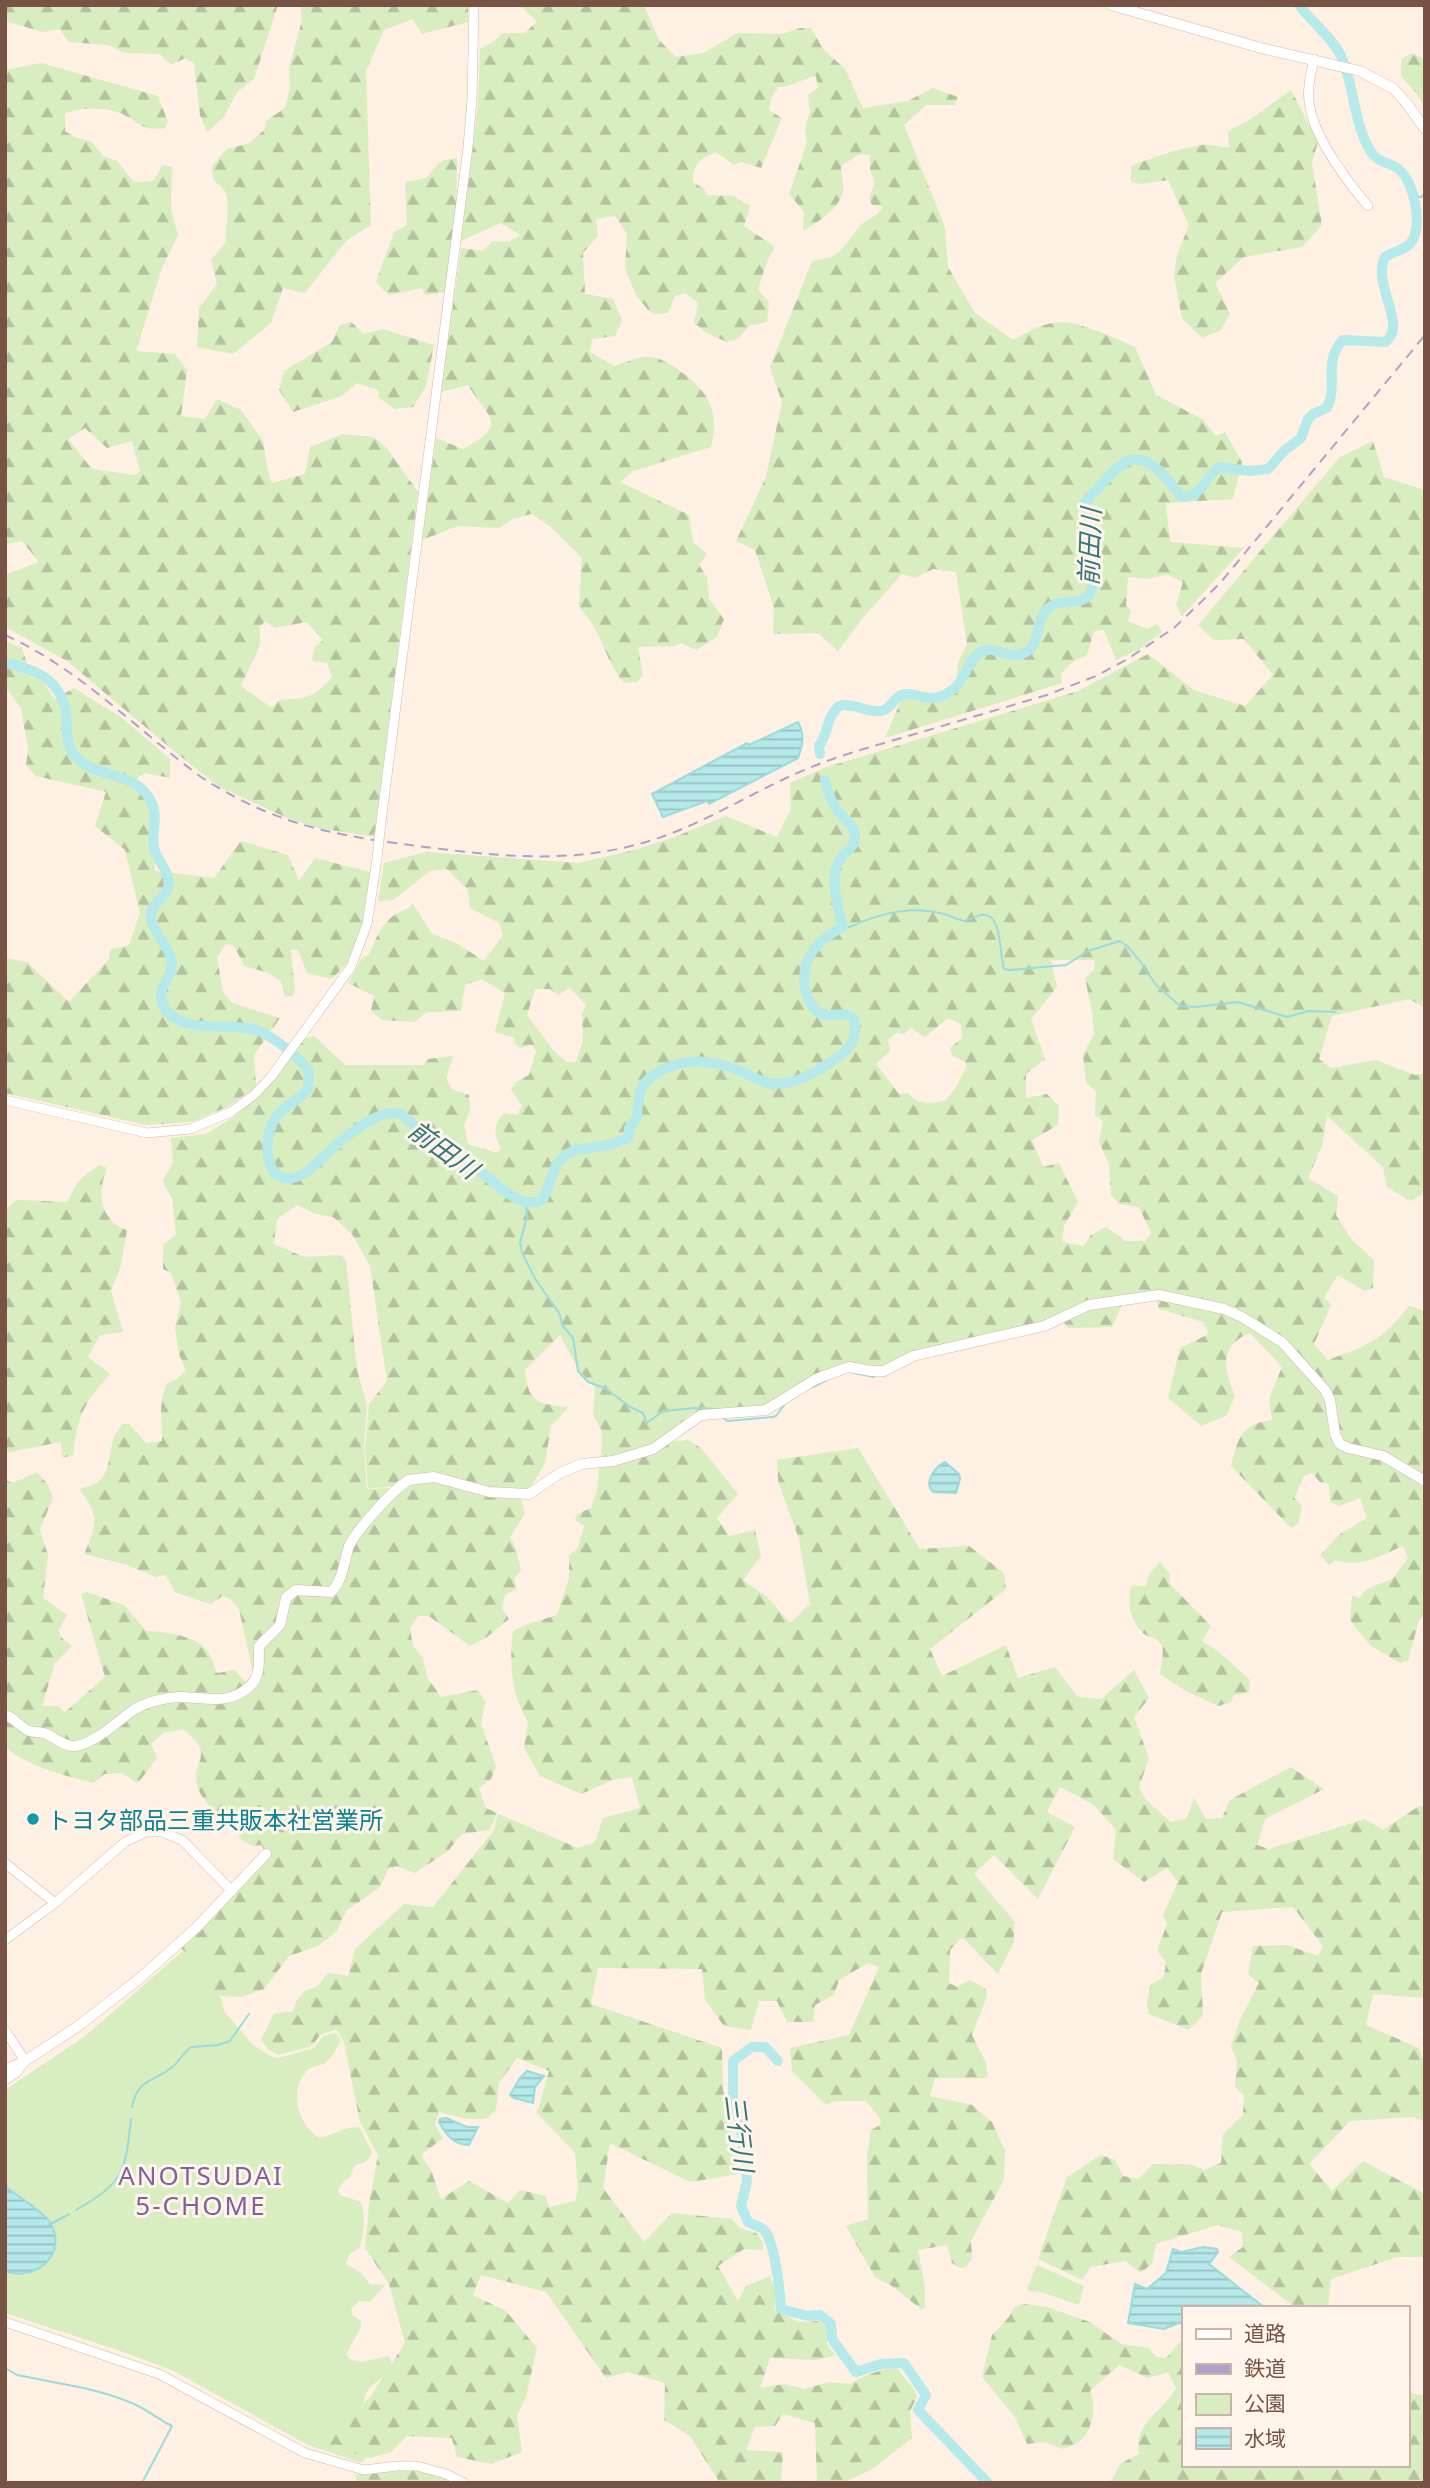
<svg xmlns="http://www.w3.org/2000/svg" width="1430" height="2488" font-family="'Noto Sans','Noto Sans JP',sans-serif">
	<defs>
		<pattern id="forest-firs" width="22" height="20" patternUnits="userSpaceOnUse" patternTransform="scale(1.75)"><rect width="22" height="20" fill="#d8edc0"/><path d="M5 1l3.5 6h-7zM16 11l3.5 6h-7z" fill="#b4c39e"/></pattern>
		<pattern id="water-rules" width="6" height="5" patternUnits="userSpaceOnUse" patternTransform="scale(1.75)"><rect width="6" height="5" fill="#b5e9ea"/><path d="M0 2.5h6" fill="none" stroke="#98bfbf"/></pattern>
	</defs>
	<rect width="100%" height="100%" fill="#fef0e3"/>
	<g fill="#d8edc0">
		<path d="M191 1944 224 1973 220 1996 224 2011 253 2045 272 2057 279 2058 314 2048 323 2036 336 2033 341 2040C337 2048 332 2058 325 2063 320 2066 313 2066 309 2069 287 2088 298 2125 319 2138 332 2136 346 2126 359 2127L372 2152C370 2161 364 2163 355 2165L350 2177 343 2182 338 2190 340 2195 361 2202C366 2217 364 2232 360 2247L349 2255 346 2264 360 2272 370 2284 385 2285 370 2302 359 2301 351 2309 353 2316 361 2321V2327L346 2354 349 2359 361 2362 389 2356C399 2373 375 2379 368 2390 358 2405 364 2439 367 2456L362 2463 308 2445 174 2371 115 2349 5 2313V2090L84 2037Z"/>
		<path d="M1037 2265 1084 2286 1079 2305 1041 2292 1028 2291 1027 2288Z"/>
	</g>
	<g fill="url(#forest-firs)" fill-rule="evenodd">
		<path d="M5 5H278L254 79 237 92 224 117 207 132 200 115 194 63 185 58 171 65 160 54 125 53 108 45 69 42 59 29 43 32 5 21Z"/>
		<path d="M300 5H468V22L422 34 413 19 384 30 366 71 371 225 346 241 305 293 283 288 271 323 233 354 197 347 199 308 217 284 211 260 226 242C225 229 231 201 225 191 222 187 216 183 213 179L212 166 227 149 250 143 265 129 266 121 285 108 290 88 289 68 302 20Z"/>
		<path d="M519 5H644L659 40 676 57 703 53 738 33 783 34 800 28H811L823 49 845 69 863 108 908 101 933 88 958 97 955 105H926L904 125 945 227 948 267 975 313 1013 340C1028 332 1042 323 1060 322 1078 321 1117 339 1135 347L1156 395 1202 419 1216 436 1225 432 1242 462 1233 499 1166 503 1170 542 1244 548 1182 616 1176 605 1183 582 1167 574 1149 579 1128 577 1126 606 1131 610 1128 621 1147 629 1157 624 1162 632 1138 650 1116 660 1104 630 1094 631 1087 655 1072 662 1061 674 1062 683 885 738 902 698 942 697 955 689 958 663 967 644 956 572 933 569 915 578 902 574 862 619 838 651 818 633 773 634 774 608 755 550 736 541 766 477 782 402 770 367 812 261C844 257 841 248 859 227 867 217 879 218 883 206L872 205 869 198 875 183 870 170V155L860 154 841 166C841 173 844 183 843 190 840 209 818 222 803 231L804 212 789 194 807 143 805 128 810 112 808 95 818 88 816 76C800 79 794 87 778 87L771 99 769 110 782 118 761 168 741 162 734 165 716 152C701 157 692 165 693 182L704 189 707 195 733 196 750 206 744 226 775 247 767 262 758 289 769 303 767 322 749 326 739 338 727 342 707 333 694 323 698 303 686 293 675 296 668 313 655 314 648 310 636 295 625 268 627 234 615 216 596 219 598 236 583 253 585 294 613 299 622 320 615 336 592 339 590 352 614 366C625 363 641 355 651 357 664 359 675 367 685 375 711 395 719 414 711 447L633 471 620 482 689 515 693 542 707 554 699 565 707 577 709 599 724 619 717 637 696 650 681 643 674 646 638 647 643 675 637 682 624 683C604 659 603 632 579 607L582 558 550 526 531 514 513 519 499 528 458 526 422 540 436 438 463 449C510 423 489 420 468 385L441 392 461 248 483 251 492 241 508 242 521 235 501 223 461 241 478 106 480 49 496 40 502 33H525L537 21Z"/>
		<path d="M1412 53 1425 59 1423 77 1425 78V108L1417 94 1401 76V59Z"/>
		<path d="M41 63 158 96 168 122 165 128C140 132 140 121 120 113 104 107 80 107 65 114V131L76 138 91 141 103 156 117 161 134 182 153 181 163 165 172 167 171 210 178 235 162 268 136 351 175 354 187 370 181 416 205 419 217 399 241 410 263 441 268 471 272 483 305 474 310 447 343 434 373 437 386 447 418 492 374 837 318 828 287 818 220 787 180 756 67 661 5 627V575L39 562 22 541 5 544V70ZM85 428 107 448 132 441 140 471 135 475 92 469 68 439ZM266 621 274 628 307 622 323 640 314 648 312 661 327 663 332 677C313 699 307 698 279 700L272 708 241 686 260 645V626Z"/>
		<path d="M1291 90 1318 142 1312 163 1322 225 1302 247 1244 257 1215 283 1230 313 1221 330 1202 338 1182 318 1174 276 1177 255 1189 225 1168 180 1141 184 1131 182V166C1153 157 1178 149 1202 145 1211 143 1220 148 1229 147L1228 131 1251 119Z"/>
		<path d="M457 158 456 209 446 292 425 295 422 288 389 295 376 282 394 232 407 225 405 182 426 178 441 161Z"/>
		<path d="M351 322 364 334 383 329 434 345 426 386 413 407 395 409 379 398 378 390 357 383 342 396 293 412 279 390 284 371 332 342 340 325Z"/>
		<path d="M1373 441 1384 477 1425 490V1008L1409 999 1332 1016 1319 1059 1331 1068 1376 1060 1415 1075 1425 1073V1193L1410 1201 1387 1187 1383 1167 1327 1116 1322 1146 1308 1178 1338 1196 1336 1215 1352 1240 1374 1260 1373 1288 1364 1291 1338 1275 1324 1297 1331 1305 1314 1344 1328 1360C1369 1345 1381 1341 1409 1306L1425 1311V1615L1419 1620 1408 1661 1400 1663 1371 1646 1350 1620 1352 1595 1359 1598 1367 1589 1392 1579 1408 1558 1403 1546C1381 1555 1360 1569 1336 1560L1329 1565 1320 1555 1340 1534 1367 1518 1360 1498 1339 1506 1330 1502 1329 1484 1320 1482 1312 1473 1304 1476 1294 1498 1302 1505 1299 1523 1291 1528 1231 1466C1238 1439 1240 1424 1272 1420L1269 1399 1282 1367 1250 1333C1218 1346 1224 1369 1235 1396L1226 1416 1201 1426 1168 1398 1180 1348 1209 1334 1203 1322 1159 1309 1153 1293 1126 1295 1112 1327 1068 1328 1059 1316 1037 1325 873 1369 847 1365 822 1371 769 1403 751 1408H706L690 1415 647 1449 621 1457H601L602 1431 593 1415 595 1387 580 1372 560 1335 525 1370C528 1404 539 1404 569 1407L551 1426 545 1463 530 1489 501 1491 411 1475 391 1487 368 1488 365 1447 369 1404 387 1381 370 1266 352 1234 333 1217 316 1214 297 1205 277 1219 274 1244 304 1257 341 1255 346 1260 357 1370 367 1405 364 1447 367 1489 391 1488 428 1479 489 1496 521 1499 525 1514 510 1537 516 1549 521 1570 514 1579 517 1589 505 1595 502 1608 509 1619 487 1637 470 1646 429 1616H418L410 1628 413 1646 423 1658 427 1677 441 1697 478 1690 485 1702 481 1724 496 1766 491 1779 479 1788 486 1808 497 1813 490 1830 462 1834 448 1851 415 1873 397 1866 389 1868 380 1887 346 1911 337 1931 318 1946 289 1956 264 1989 242 1997 223 1996 210 1991 215 1978 210 1968 180 1948 268 1855 261 1845 252 1846 239 1838 241 1826C222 1819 198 1802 196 1779 195 1768 205 1757 199 1746 196 1740 188 1734 183 1729L163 1733 151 1744 157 1758 138 1783 121 1773 104 1774 94 1783C63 1775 31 1768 5 1747V1480L13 1483 37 1472 48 1485 53 1497 40 1530 48 1555 43 1598 67 1615 58 1631 63 1639 72 1646 55 1663 42 1706H58L64 1713 105 1677 81 1594 87 1592 124 1605 146 1631C164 1632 197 1635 208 1652 212 1658 214 1667 217 1673L235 1670 246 1683 253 1673 239 1609 230 1599 223 1596 210 1604 175 1592 166 1575 156 1577 124 1564 84 1554C97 1526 100 1514 79 1489 109 1484 107 1468 112 1444 113 1437 118 1430 122 1424H129L146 1443 162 1441C162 1420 158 1402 167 1383L177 1379 186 1370 179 1354 175 1328 181 1302 171 1273 163 1269V1245L176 1234 172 1198 164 1185 163 1180 173 1163 171 1138 206 1134 235 1116 257 1097 303 1039 314 1036 345 1065H423L428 1059 453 1056 446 1079 452 1089 469 1095 470 1110 464 1125 468 1144 497 1153 501 1148C493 1133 493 1126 504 1113L517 1115 522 1106 511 1089 516 1082 529 1075 536 1051 531 1045 521 1048 516 1045 514 1038 495 1032 505 993 482 979 465 985 461 1011 427 1012 414 1022 382 1020 371 1011 374 996 348 983 363 957 369 955C375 941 380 925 393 916 400 911 406 911 413 904L432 934 456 943 484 961 503 935 499 923 470 908 468 890 447 869 430 871 393 900 378 901 384 863 425 852 578 863 630 851 672 838 726 816 777 837 791 809 790 783 827 767 1078 691 1148 654 1194 690 1245 706 1273 675 1244 639 1214 640 1198 625 1339 458ZM1051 960H1095L1094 970 1085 978 1092 1012 1094 1034 1083 1055 1086 1083 1096 1091 1095 1115 1103 1121 1099 1142 1109 1164 1111 1195 1119 1204 1139 1207 1151 1233 1145 1241H1126L1106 1227 1091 1235 1083 1246 1062 1242 1064 1226 1078 1202 1059 1163 1043 1167 1032 1140 1058 1125 1059 1106 1047 1094 1026 1098V1074L1045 1059 1031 1019 1057 987ZM570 988 586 1005 582 1013 583 1041 576 1062H567L554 1051 527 1015 535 989H550L558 995ZM948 1018 961 1024 962 1038 950 1048 952 1056 964 1061 967 1066 955 1089 945 1101C930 1103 918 1106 908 1093L899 1094 876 1064 890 1051 888 1040 896 1033 904 1034 911 1028 925 1037Z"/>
		<path d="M5 641 22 648 31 677 41 680 55 699 74 688 122 718 170 759V778L145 773 137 778 151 814 155 871 214 878 241 841 288 855 299 881 315 858 370 872 362 927 351 959 332 979 307 973 298 950H291L295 992 292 996 285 997 281 981 268 973 245 966 233 945 226 944 217 957 223 992 232 1003 280 1018 254 1055 256 1087 227 1107 192 1122 146 1125 5 1093V958L27 962 69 1002 109 959 110 950 129 945 140 913 125 850 95 826 106 792 36 776 26 765 28 749 21 708 5 687Z"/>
		<path d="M100 1165 107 1168C97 1193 99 1220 127 1230L121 1265 111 1291 123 1332 100 1335 88 1357 110 1374C83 1404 78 1415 73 1455L62 1458 61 1442 5 1453V1210L17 1200 68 1202C75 1183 83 1175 100 1165Z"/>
		<path d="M688 1440 701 1448 738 1494 717 1518 729 1536 755 1530 761 1556 743 1580 767 1597 790 1623 810 1604 799 1539 778 1481 777 1460 858 1448 920 1549 969 1546 1004 1573 1006 1589 930 1649 942 1676 1006 1645 1018 1678 1055 1667 1078 1697 1101 1699 1134 1670 1149 1698 1134 1717 1149 1758 1139 1787 1145 1799 1171 1822 1187 1818 1194 1798 1206 1819 1222 1818 1230 1800 1291 1767 1324 1789 1265 1819 1257 1845 1269 1849 1365 1819 1383 1830 1419 1806 1425 1805V1998L1373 1994 1366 2025 1419 2048 1425 2064V2122L1413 2117 1350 2121 1309 2164 1332 2191 1363 2161 1425 2194V2257H1397L1331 2279 1328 2308H1291L1292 2305 1229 2257 1243 2247 1242 2232 1217 2225 1156 2244 1152 2264 1140 2273 1126 2261 1090 2267 1082 2280 1038 2259 1067 2177 1101 2155 1115 2160 1123 2176 1139 2179 1153 2164 1193 2165 1204 2170 1221 2163 1223 2134 1243 2115 1244 2095 1235 2087 1237 2061 1231 2046 1239 2022 1259 1983 1248 1974 1253 1946 1287 1945 1318 1956 1323 1946 1293 1907 1222 1912 1201 1974 1203 2015 1189 2030 1149 2014 1147 2004 1150 1985 1164 1977 1166 1962 1157 1951 1167 1924 1163 1915 1178 1882 1167 1868 1144 1882 1113 1859 1116 1830 1094 1805 1060 1787 1047 1812 1075 1827 1038 1899 994 1855 974 1874 1014 1921V1942L998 1974 962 1937 950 1950 949 1983 957 1987 970 1980 986 1989 987 1996 972 2035 986 2063 988 2078H935L930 2096 972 2105 992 2122 1005 2151 1004 2180 971 2241 972 2259 966 2267 960 2268 952 2263 947 2245 918 2250 925 2287V2308L921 2309 892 2286 875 2277 846 2226 868 2219 867 2156 871 2130 880 2125 881 2120 866 2101H835L826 2105 792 2071 790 2048 849 2035 879 1967 868 1963 839 1980 834 1995 815 2005 813 2022H787L777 2001H759L751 2030 724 2026 705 2000 702 1969 598 1968 591 2004 722 2048 723 2090 732 2120 738 2174 690 2182 610 2143 603 2188 644 2242 672 2213 732 2219 740 2228 756 2233 763 2242V2250L744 2249 718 2266 738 2301 746 2286 770 2276 775 2292V2310L798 2322 818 2321 828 2328 827 2344 835 2355 817 2360 770 2358 760 2388 784 2384 804 2389 829 2382 851 2384C861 2376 885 2367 898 2369 904 2379 914 2386 917 2397L910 2411 912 2438 871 2470 842 2483H817L815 2423 783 2414 775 2426 755 2427 746 2450 783 2452 781 2483H720L690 2436 664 2420 665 2383 627 2372 606 2378 546 2292 481 2275 473 2295 506 2311 537 2348 526 2397 517 2416 522 2452 491 2464 457 2457 452 2438 407 2436 391 2452 371 2458 316 2443 350 2417 370 2397 405 2343 389 2284 365 2248 369 2204 378 2155 360 2122 344 2042 336 2029 320 2035 312 2046 278 2055 268 2049 261 2040 274 2014 293 2011 297 2000 305 1991 318 1986 328 1973 348 1976 355 1949 404 1904 433 1907 494 1830 498 1814 578 1848 595 1842 603 1818 640 1808 632 1777 613 1780 581 1794 540 1776 524 1748 528 1722C511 1695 509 1662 513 1631L525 1625 557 1615 569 1578V1555L578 1548 584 1526 575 1520 577 1514 591 1508 598 1487 599 1464 670 1442ZM517 2058 549 2071 537 2113 575 2153 578 2190 575 2201 549 2207 546 2196 520 2190 508 2203 469 2181 441 2199 431 2170 421 2155 443 2138 435 2125 439 2112 467 2119H486L496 2110 499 2083Z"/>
		<path d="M1160 1562 1170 1574 1169 1583 1211 1626 1202 1641 1219 1652 1250 1680 1249 1692 1234 1695 1231 1702 1218 1706 1186 1691 1160 1674C1161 1666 1164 1653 1162 1646 1158 1637 1149 1638 1143 1633 1132 1623 1125 1600 1132 1586H1146L1149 1574Z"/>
		<path d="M1024 2304 1047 2307 1090 2322 1121 2344 1149 2348 1156 2357 1166 2358 1180 2342 1183 2343V2465H1407V2392L1425 2396V2483H1100L1112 2480 1120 2464 1139 2454C1134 2421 1162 2414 1176 2388L1168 2372 1148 2378 1119 2365 1090 2391C1097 2406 1093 2431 1079 2442 1074 2445 1068 2447 1063 2449L1045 2442 1027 2444 1015 2417 982 2377 992 2335 1009 2317 1014 2307Z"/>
		<path d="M393 2466 420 2470 451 2480V2483H356V2475Z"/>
	</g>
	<g fill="url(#water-rules)" stroke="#9adbdd" stroke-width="2">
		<path d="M798 722C805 735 803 744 798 758L709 804 707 801 663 817 652 794 747 743 749 745Z"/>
		<path d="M945 1462 959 1474 960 1479 956 1493 933 1492C923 1482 935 1467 945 1462Z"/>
		<path d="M527 2071 544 2076 535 2087 533 2103 514 2098 510 2095 520 2078Z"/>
		<path d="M446 2118 467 2127H478L469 2145C453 2145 446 2134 439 2122L440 2119Z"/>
		<path d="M5 2186C19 2198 38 2207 49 2221 70 2252 36 2283 5 2271Z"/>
		<path d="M1203 2247 1217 2249 1218 2252 1209 2264 1265 2308H1183V2324L1179 2323 1164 2329 1128 2323 1135 2284 1147 2289 1166 2273 1173 2249 1182 2252Z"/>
	</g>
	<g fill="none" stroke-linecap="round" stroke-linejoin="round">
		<g stroke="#9adbdd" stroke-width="2">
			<path d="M1415 196 1421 197 1425 193"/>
			<path d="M843 927H850C880 913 911 905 944 914 951 916 958 920 965 921 971 919 975 916 981 915 1003 912 999 954 1004 969L1009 970 1066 965 1088 951 1120 941 1127 946 1140 961 1156 985 1180 1006 1196 1007 1238 1002 1287 1017 1309 1011 1336 1012"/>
			<path d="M526 1200 527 1217 520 1243 523 1255 536 1280 559 1313 563 1326 573 1338 578 1371 588 1382 605 1388 630 1407 643 1413 647 1423 663 1411 695 1408 717 1409"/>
			<path d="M854 1373 874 1377"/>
			<path d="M813 1387 827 1380"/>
			<path d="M722 1417 727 1421 772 1417 776 1416 785 1404"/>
			<path d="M132 2107C138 2078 152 2083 171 2068 179 2062 183 2053 191 2047L218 2045 230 2041 249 2014"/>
			<path d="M76 2210C124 2182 125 2174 131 2119"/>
			<path d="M49 2225 69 2214"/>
			<path d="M5 2368 17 2375C55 2383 98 2388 134 2404 148 2410 159 2420 172 2426L142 2483"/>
		</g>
		<g stroke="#b5e9ea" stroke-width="10">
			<path d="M5 663C35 669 60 679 66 712 68 725 65 736 70 748 88 784 138 765 153 806 158 819 151 833 154 848 157 862 171 871 168 887 166 899 149 903 151 918 153 933 173 951 172 965 171 981 155 988 163 1005 177 1036 230 1022 256 1030 270 1034 302 1059 309 1072L308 1089C299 1101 283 1105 275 1119 258 1146 269 1198 308 1171 329 1153 372 1106 401 1114 416 1127 431 1141 448 1153 457 1159 468 1162 477 1169 495 1181 518 1211 543 1200L556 1165 565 1155 575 1150 610 1145 628 1138 629 1128 637 1118C639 1094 637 1083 662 1070 691 1056 717 1061 745 1073 755 1078 765 1084 776 1084 798 1084 822 1069 839 1056 852 1048 858 1033 854 1019 843 1008 830 1021 818 1012 811 1006 806 996 805 988 800 959 818 939 843 927 838 908 828 875 841 858 846 850 856 847 855 836 854 823 839 816 834 805 829 797 827 789 825 780"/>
			<path d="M820 754 819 746C830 731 824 720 839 706 854 702 866 713 881 711 892 710 894 694 906 694 917 693 926 701 938 697 967 689 964 662 981 652 995 644 1007 660 1022 654 1043 647 1034 616 1051 606 1064 598 1088 608 1092 588 1095 577 1089 566 1088 556 1086 547 1088 539 1088 530 1089 520 1085 512 1085 503 1090 496 1095 492 1100 486 1116 469 1131 447 1156 468 1166 476 1173 488 1182 497 1204 495 1204 478 1219 467L1250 471 1268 469 1284 451 1301 438 1308 419 1313 414 1327 408C1339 384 1322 362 1343 340L1385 342C1409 326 1371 284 1385 257 1394 251 1407 250 1412 241 1423 224 1414 179 1397 168 1384 160 1376 163 1368 147 1353 118 1354 83 1340 54 1331 37 1311 21 1299 5"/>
			<path d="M778 2061 765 2047H752L733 2061V2099L740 2123 747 2181 741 2206 748 2222C753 2225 760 2226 764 2230 775 2242 780 2291 781 2309L808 2316 820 2315 831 2324 832 2339 856 2372 881 2364 904 2363 926 2395 918 2410 988 2483"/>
		</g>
		<defs>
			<g id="tertiary">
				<path d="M1314 59C1311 74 1307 87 1309 102 1313 136 1346 180 1368 206"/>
				<path d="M381 822 468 147 472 100 474 5"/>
				<path d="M5 1100 147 1133 190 1129 231 1112 254 1095 271 1077 351 967 367 924 377 859"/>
				<path d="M5 1863 55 1903"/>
				<path d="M5 1940 55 1903 125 1842 146 1832H162L182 1840 232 1891"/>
				<path d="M5 2030 25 2061"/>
				<path d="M5 2322 159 2374 305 2453 364 2470 397 2466H417L446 2474 464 2483"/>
			</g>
			<g id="secondary">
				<path d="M1111 5 1261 48 1360 71 1394 89 1408 105 1425 129"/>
				<path d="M5 1715C15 1718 18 1725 27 1730 32 1733 37 1731 43 1733 53 1735 61 1745 72 1746 89 1748 118 1721 132 1711 145 1702 166 1697 183 1697 207 1698 230 1705 250 1686 262 1674 258 1661 259 1646L280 1625 286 1598 296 1590 331 1592C343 1581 344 1561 349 1546 356 1531 394 1488 409 1480L434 1477 489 1492 529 1494 560 1473 582 1464 613 1461 653 1449 701 1415 766 1410 816 1379 843 1369 849 1367 871 1371H884L913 1356 1044 1326 1089 1305 1159 1295 1224 1309 1242 1317 1282 1342 1325 1390 1330 1400 1335 1434 1340 1444 1348 1448 1383 1456 1425 1481"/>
				<path d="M5 2070 25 2061 77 2027 139 1979 196 1928 266 1854"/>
				<path d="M5 2080 15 2073 25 2061"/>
			</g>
		</defs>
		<use href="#tertiary" stroke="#d3b8aa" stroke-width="10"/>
		<use href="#secondary" stroke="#d6b7a8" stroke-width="11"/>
		<use href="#tertiary" stroke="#fff" stroke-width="9"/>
		<use href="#secondary" stroke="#fff" stroke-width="10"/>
		<path stroke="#b1a0c9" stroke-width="2" stroke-dasharray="10 7" stroke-linecap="butt" d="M5 635C80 669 136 729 201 777 283 830 346 837 441 849 507 857 570 862 635 845 699 829 753 790 814 766 847 753 881 744 915 734 959 721 1003 708 1047 695L1096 676 1126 660 1174 628 1201 602 1221 582 1425 335"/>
		<defs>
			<path id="tertiary-bridge" d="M377 859 381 822"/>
		</defs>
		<use href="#tertiary-bridge" stroke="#d3b8aa" stroke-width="10" stroke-linecap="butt"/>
		<use href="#tertiary-bridge" stroke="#fff" stroke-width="9"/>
	</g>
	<circle fill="#0f9aa8" stroke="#fff5eb" stroke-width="2.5" cx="33" cy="1819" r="7"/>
	<g text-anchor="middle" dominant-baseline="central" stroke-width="6" stroke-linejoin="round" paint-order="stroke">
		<g font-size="24" fill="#0d838f" stroke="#fff5eb" text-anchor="start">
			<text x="47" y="1819">トヨタ部品三重共販本社営業所</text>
		</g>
		<g font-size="26" font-style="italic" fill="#357679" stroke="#fff5eb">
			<text transform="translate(1089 547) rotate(-88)">前田川</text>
			<text transform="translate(444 1149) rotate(36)">前田川</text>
			<text transform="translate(740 2133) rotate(83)">三行川</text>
		</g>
		<g font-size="26" letter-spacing="2" fill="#81619d" stroke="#fff5eb">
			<text x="201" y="2175">ANOTSUDAI<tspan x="201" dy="30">5-CHOME</tspan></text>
		</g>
	</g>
	<rect width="1430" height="2488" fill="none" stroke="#795246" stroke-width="14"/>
	<rect x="1182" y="2306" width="228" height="161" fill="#fff5eb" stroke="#c9b4a9" stroke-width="2"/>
	<rect x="1196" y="2329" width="35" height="10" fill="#ffffff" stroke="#c9b4a9" stroke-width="2"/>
	<text x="1244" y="2341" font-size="21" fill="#795246">道路</text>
	<rect x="1196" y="2364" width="35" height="10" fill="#b1a0c9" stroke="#c9b4a9" stroke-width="2"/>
	<text x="1244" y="2376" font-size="21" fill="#795246">鉄道</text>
	<rect x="1196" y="2394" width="35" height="21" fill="#d8edc0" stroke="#c9b4a9" stroke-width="2"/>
	<text x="1244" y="2411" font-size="21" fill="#795246">公園</text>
	<rect x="1196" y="2428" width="35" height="21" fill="url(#water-rules)" stroke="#c9b4a9" stroke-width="2"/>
	<text x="1244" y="2446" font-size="21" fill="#795246">水域</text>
</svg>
